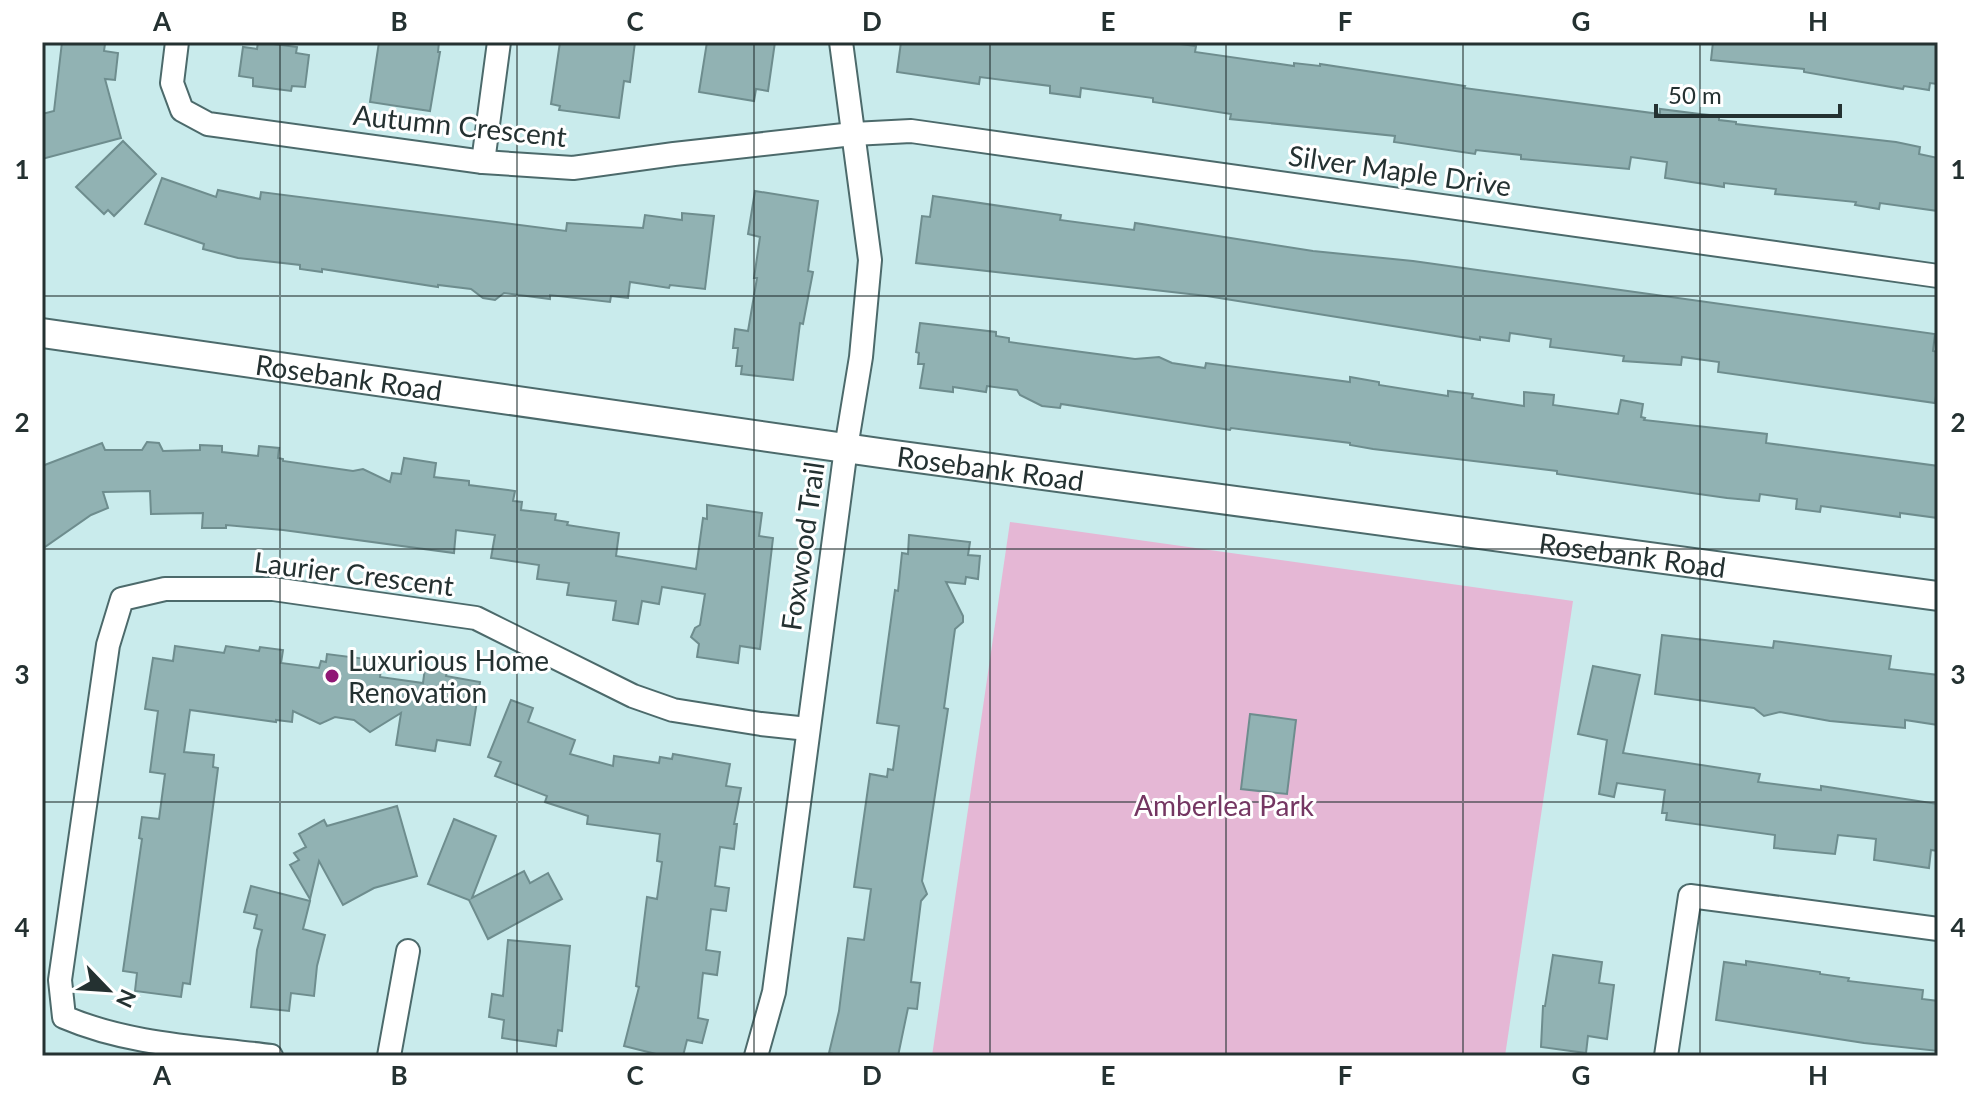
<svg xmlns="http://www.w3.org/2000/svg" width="1980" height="1098" font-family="Lato,sans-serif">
	<rect width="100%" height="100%" fill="#c9ebec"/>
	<path fill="#e5b7d5" d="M1010 522 1573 601 1505 1056H932Z"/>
	<g fill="#91b2b3" stroke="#6e8d8e" stroke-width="2">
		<path d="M62 42 105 44 104 51 118 53 115 80 105 79 121 138 42 159V114L54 111Z"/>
		<path d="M258 42 297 47 296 53 309 55 305 87 292 86 291 91 253 86V78L239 76 243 47 257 49Z"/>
		<path d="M379 42H439L438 52H440L430 111 370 102Z"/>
		<path d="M560 42H635L630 82 624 81 619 118 559 110 560 106 551 104Z"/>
		<path d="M707 42H775L768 91 756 89 754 101 699 92Z"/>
		<path d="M901 42H1164L1196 46 1195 52 1294 66V63L1320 66V64L1465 86 1464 88 1660 114V109L1700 114 1719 116V120L1736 122V124L1896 142 1920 147 1919 154 1938 158V211L1880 203 1879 209 1855 205 1856 202 1775 194 1776 189 1724 183V187L1665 178 1667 162 1631 157 1629 169 1521 159V155L1476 150 1475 154 1394 142 1395 136 1230 119 1231 114 1153 102V98L1081 88 1080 97 1050 93V86L980 77 979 84 897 72Z"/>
		<path d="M1713 42H1938V84L1930 83 1929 90 1904 86 1903 89 1804 72V69L1711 60Z"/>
		<path d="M123 141 156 174 114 216 108 210 104 214 76 187Z"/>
		<path d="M162 178 216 197 218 190 260 199 261 192 566 231 567 223 643 228 645 215 682 220V213L714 216 705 289 670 285 669 288 630 282 628 298 611 296 610 302 550 295V299L504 293 495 300 483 298 471 289 438 285V287L322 269V272L300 269V265L238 258 203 249 204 244 145 224Z"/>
		<path d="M755 191 818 201 808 271 813 272 803 324 800 323 793 380 741 374 742 366H736L738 348H733L735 329 748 331 757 278H754L760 237 748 234Z"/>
		<path d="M933 196 1061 215 1060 220 1134 230 1135 223 1313 251 1413 261 1935 334 1933 351 1938 352V382L1935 403 1718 372 1719 362 1682 357 1681 365 1623 361 1624 356 1550 347 1551 339 1510 333 1509 341 1480 337V340L1207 296 916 263 922 216 930 217Z"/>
		<path d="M920 323 996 332V336L1009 338V342L1082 352 1135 359 1159 357 1172 363 1205 368 1206 363 1350 382V377L1379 382V385L1448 396V391L1473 394 1472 398 1524 406V392L1554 395 1553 405 1618 414 1621 400 1643 404 1641 417 1645 418 1644 420 1767 434 1766 443 1938 466V518L1900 513V517L1821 506 1820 512 1796 509 1797 499 1760 494 1759 501 1727 498 1557 474V471L1373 449 1350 445V443L1231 428 1230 430 1061 404 1060 408 1042 406 1020 395 1017 390 987 386 986 392 953 387V392L920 388 924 364H918L919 353 916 352Z"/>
		<path d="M147 442 159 443 163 451 200 450V445L222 446V452L258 456 259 446 279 448 278 458 283 459V461L353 471 363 469 390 482 392 473 401 474 404 458 436 463 434 477 469 481V485L515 491 513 501 522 502 521 510 556 514 555 520 568 522 567 525 619 533 616 556 696 569 703 518 707 519V505L762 513 759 536 773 538 760 649 740 646 738 663 697 657 699 644 691 637 695 628 700 625 705 594 662 587 659 604 642 601 638 624 613 620 616 601 567 595 569 583 537 579 539 565 491 558 495 535 456 530 454 553 283 530 226 525V528H202L203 513 151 514 150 491 103 492 108 508 91 515 42 549V466L102 443 105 450H142Z"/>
		<path d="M909 535 970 542 968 555 980 556 978 579 966 577 965 584 946 582 963 616V622L955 629 944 708 948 709 922 881 927 894 921 901 911 982 920 983 917 1009 908 1008 898 1056H842L829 1053 839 1011 848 938 864 940 871 889 854 887 870 774 887 777 888 769 893 770 899 726 877 723 895 590 898 591 902 553 908 554Z"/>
		<path d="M1662 635 1773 648 1774 641 1891 656 1889 669 1938 675V725L1905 720V728L1830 721 1780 712 1764 716 1754 708 1655 694Z"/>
		<path d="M175 646 224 653 226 646 259 651 260 647 283 650 281 663 319 668 321 661 326 662 327 654 382 661 380 677 423 683 425 668 447 671 446 676 480 682 470 745 437 740 435 751 396 745 401 713 370 732 354 720 335 717 320 724 293 711 292 722 276 720V722L190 710 184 752 214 755 213 767 218 768 190 984 183 983 181 997 135 991 137 973 123 971 142 839 139 838 142 817 159 819 165 774 150 772 158 711 145 709 153 658 173 661Z"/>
		<path d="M1593 666 1640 675 1623 753 1760 774 1758 782 1821 790V786L1938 804V851L1931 850 1929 868 1874 860 1876 839 1838 835 1835 854 1774 848 1775 835 1666 820 1667 813H1662L1665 790 1617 783 1614 797 1599 794 1607 740 1578 734Z"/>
		<path d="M511 700 533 708 528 722 575 740 570 754 613 766 614 756 659 763 660 757 672 759 673 754 730 764 726 786 741 788 734 824H737L734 849 720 847 715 886 729 888 726 911 711 909 706 950 720 952 717 975 703 973 698 1018 708 1020 702 1043 687 1040 683 1056H664L624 1046 639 987 636 986 647 897 657 899 662 862 657 861 660 834 587 824 588 816 545 802 547 796 495 776 501 762 488 757Z"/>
		<path d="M1250 714 1296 720 1287 794 1241 789Z"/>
		<path d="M397 806 417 876 374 888 343 905 319 861 310 899 290 865 299 860 294 853 306 847 299 834 324 820 327 826Z"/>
		<path d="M454 819 496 836 472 898 524 871 530 883 548 873 562 899 488 939 469 900 428 884Z"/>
		<path d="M251 886 310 901 303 929 325 935 317 966 314 996 291 993 289 1011 251 1007 257 950 262 930 254 928 257 915 244 912Z"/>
		<path d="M508 940 570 946 562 1031 558 1030 556 1046 502 1038 504 1020 489 1017 492 994 503 996Z"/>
		<path d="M1553 955 1602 962 1599 983 1614 985 1607 1039 1588 1036 1586 1053 1541 1047 1543 1006H1545Z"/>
		<path d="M1746 961 1820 972V974L1849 978 1848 981 1923 990 1922 999 1938 1001V1051L1864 1043 1716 1020 1724 962 1746 965Z"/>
	</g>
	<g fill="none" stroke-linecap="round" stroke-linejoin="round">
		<defs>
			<g id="minor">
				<path d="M177 42 172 83 182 110 208 124 483 162 573 168 674 154 853 134 911 131 1938 276"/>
				<path d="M483 162 499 42"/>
				<path d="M271 1056C201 1047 129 1045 64 1017L60 980 108 645 122 599 165 589H273L476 618 633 696 673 710 761 724 808 729"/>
				<path d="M389 1056 408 951"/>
				<path d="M756 1056 774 992 846 448 861 357 870 260 841 42"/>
				<path d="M1666 1056 1690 896 1938 929"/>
			</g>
			<g id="tertiary">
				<path id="s1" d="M42 333 880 453 1938 596"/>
			</g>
		</defs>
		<use href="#minor" stroke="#4c6a6b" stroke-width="26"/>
		<use href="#tertiary" stroke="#4c6a6b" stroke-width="32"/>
		<use href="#minor" stroke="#fff" stroke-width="22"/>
		<use href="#tertiary" stroke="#fff" stroke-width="28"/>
	</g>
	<path fill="none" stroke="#243131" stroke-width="2" stroke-opacity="0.55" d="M280 42V1056M517 42V1056M754 42V1056M990 42V1056M1226 42V1056M1463 42V1056M1700 42V1056M42 296H1938M42 549H1938M42 802H1938"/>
	<circle fill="#901775" stroke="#fff" stroke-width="3" cx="332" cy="676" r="8"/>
	<g text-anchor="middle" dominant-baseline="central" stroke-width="6" stroke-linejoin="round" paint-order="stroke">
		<g font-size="28" fill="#243131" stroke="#fff">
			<text transform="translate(460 125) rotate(6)">Autumn Crescent</text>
			<text transform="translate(1400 170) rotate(8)">Silver Maple Drive</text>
			<text stroke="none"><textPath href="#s1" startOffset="310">Rosebank Road</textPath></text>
			<text stroke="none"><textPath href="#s1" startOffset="958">Rosebank Road</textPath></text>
			<text transform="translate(802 546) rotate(-82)">Foxwood Trail</text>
			<text stroke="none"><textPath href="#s1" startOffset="1606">Rosebank Road</textPath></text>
			<text transform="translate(354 573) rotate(7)">Laurier Crescent</text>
		</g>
		<g font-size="28" fill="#243131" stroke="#fff" text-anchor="start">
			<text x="348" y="660">Luxurious Home<tspan x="348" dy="32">Renovation</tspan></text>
		</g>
		<g font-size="28" fill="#743662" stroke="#fff">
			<text x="1224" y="805">Amberlea Park</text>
		</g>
	</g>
	<rect width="1980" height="1098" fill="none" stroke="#ffffff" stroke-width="88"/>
	<g transform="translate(108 990) rotate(115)" stroke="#ffffff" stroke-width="6" paint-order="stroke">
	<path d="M0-6L14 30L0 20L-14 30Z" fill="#243131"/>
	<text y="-12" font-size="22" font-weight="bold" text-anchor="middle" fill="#243131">N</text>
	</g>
	<path d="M1656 104v12h184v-12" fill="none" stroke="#243131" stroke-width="4"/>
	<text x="1668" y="104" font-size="24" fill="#243131" stroke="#ffffff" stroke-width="6" paint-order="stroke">50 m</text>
	<rect x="44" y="44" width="1892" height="1010" fill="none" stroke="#243131" stroke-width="3"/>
	<g font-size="26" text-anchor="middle" font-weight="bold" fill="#243131">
		<text x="162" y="31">A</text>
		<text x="399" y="31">B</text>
		<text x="635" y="31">C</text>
		<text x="872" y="31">D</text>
		<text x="1108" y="31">E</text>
		<text x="1345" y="31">F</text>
		<text x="1581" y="31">G</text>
		<text x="1818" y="31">H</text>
		<text x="22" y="179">1</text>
		<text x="1958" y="179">1</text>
		<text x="22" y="432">2</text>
		<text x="1958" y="432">2</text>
		<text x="22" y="684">3</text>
		<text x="1958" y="684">3</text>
		<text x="22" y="937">4</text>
		<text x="1958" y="937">4</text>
		<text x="162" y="1085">A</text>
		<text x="399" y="1085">B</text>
		<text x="635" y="1085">C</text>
		<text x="872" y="1085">D</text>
		<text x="1108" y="1085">E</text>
		<text x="1345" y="1085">F</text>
		<text x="1581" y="1085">G</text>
		<text x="1818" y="1085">H</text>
	</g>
</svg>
